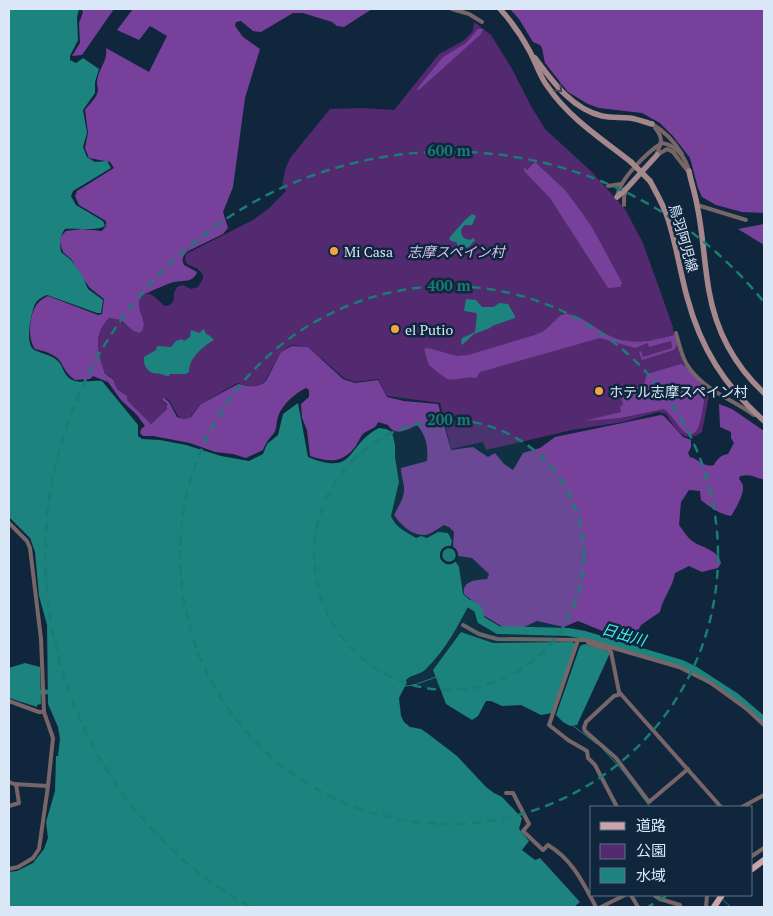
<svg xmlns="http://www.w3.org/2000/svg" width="773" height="916" font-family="'PT Serif','Noto Sans JP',serif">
	<rect width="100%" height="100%" fill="#0f263d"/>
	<path fill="#53296f" d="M474 22 491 35 511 67 531 106 545 129 592 172 625 209 643 243 673 327V331L676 336 683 363 708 389 709 396 702 432C683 445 676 429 666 414L658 412 623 422 572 430 486 450 483 442 451 449 440 403 387 396 378 379 355 382 344 378 308 347 292 345 281 352 265 381C256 389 248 386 237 383L201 404 190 417 184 419 178 416 169 400 163 397 161 400 167 405V409L151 424 127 400V396L117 389 113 378 105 374C98 353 92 336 109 318 113 319 118 319 122 322 128 326 131 333 140 333 149 324 140 314 138 303 147 284 156 299 165 306L170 305 174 300V293L177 287 183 285 191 289 198 287 203 279V275L198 269 187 264 185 259 186 254 253 220 268 209 286 191 282 186 285 170 290 158 330 109 362 108 394 110 439 54 463 41 473 31Z"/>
	<g fill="#77419b">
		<path d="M81 9H114L82 55 72 56 80 43 79 23 83 12Z"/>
		<path d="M133 9H372L344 27 337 26 332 22 303 13H293L261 32 253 31 241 21 236 22 235 26 243 37 260 49 245 98 233 187 223 212 228 228 223 234 188 251C183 256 181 259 184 265L197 272C193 283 184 280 174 282 169 283 149 292 145 294 128 305 153 321 140 333 131 332 128 326 122 321 118 319 113 319 109 318 92 336 98 353 105 374L113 379 117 389 127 396V400L151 424 167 409V404L162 400 163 397 169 402 177 417 184 419 191 417 201 404 238 384C248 386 257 389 266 381L281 352 292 346 308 347 343 379 355 383 378 380 387 397 404 401 438 404 451 450 473 447 488 457 495 453 504 464 513 470 523 453 540 448 555 437 661 415 664 416 683 437 691 440V447L688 453 690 457C699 459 704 468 714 465 717 459 721 455 728 454L734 443 731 438V432L720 427 719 404 732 409 764 431V479C756 479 753 473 740 476L739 479C741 481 743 484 743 487 744 494 735 510 731 516 719 514 710 507 701 500L700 491 689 490 681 502 679 525C683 530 687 537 692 541 702 548 719 550 721 563L718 568 702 572 689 566 675 573C673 587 663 597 660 612L641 625 632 642 617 637 578 621 564 627 537 621 524 627H503L483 615 479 606 464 594C462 580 477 580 487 579L489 574 472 558 458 556 454 553 453 545 454 532 449 527 444 525C439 528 431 534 425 535 412 536 401 525 394 515 398 507 405 497 404 488 404 482 401 476 401 468L427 461C428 447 427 437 417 425 407 430 395 437 388 425L378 422C376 429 369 429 363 434 360 437 358 443 355 447 342 464 328 462 310 456L307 430 302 418 301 404 309 397V390L306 388C295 393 281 406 278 417 276 422 277 429 274 433 269 439 266 442 263 450L246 458 233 454 215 452 190 443 153 436H143L140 433 141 429 145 426 137 415 121 400 108 382 93 376 90 379 75 380C65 372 66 371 60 361 55 354 44 351 35 349 27 338 29 313 38 303 40 300 44 298 48 296L98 315 102 314 104 299 90 288 78 272 72 260 63 252 60 242 61 236 66 231 82 229 102 231 106 226V221L79 205 75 196 77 191 114 168 110 162 89 158 85 148 88 133 85 110C89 105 95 99 97 94 99 89 97 86 97 82 98 68 108 63 106 48L149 72 167 36 150 26 139 40 117 30Z"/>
		<path d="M510 9H764V213L742 212 716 205 702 197 698 188 690 158 673 136 660 123 642 113 599 108 588 104 568 92 545 63 542 48 540 45 533 42 519 19Z"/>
		<path d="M478 29H483L481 34 420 89 416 90 443 57 466 43Z"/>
		<path d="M535 162 565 190 574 202 592 227 620 279 622 283 620 287 608 288 550 198 524 171V167L527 170Z"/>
		<path d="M764 224V245L738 229Z"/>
		<path d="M567 314C579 315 587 322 598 329 624 347 645 343 674 335L676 337 678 344 674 350 642 360 639 352 641 351 643 357 672 348 671 341 649 347 648 343 635 348 600 338 480 372 476 378C466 376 457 381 448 379 446 379 431 367 429 365 427 361 426 354 424 349L428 348 457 356 468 355 535 335 544 331 561 315Z"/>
		<path d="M681 364 688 368 706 390C704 398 701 427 696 431 694 434 692 434 689 435 678 429 674 416 664 409L620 418 584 421 621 412 620 406 623 405 620 392 644 385 647 374Z"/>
	</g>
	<g fill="#1c837e">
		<path d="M9 9H79L77 17 78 40 70 56V60L76 63 83 58 99 69 95 82V93L83 110 87 133 83 147 87 157 95 162 107 161 111 168 73 191 71 196 76 205 103 221 105 226C99 231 74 228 65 229 59 237 60 243 61 252L71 260 82 275 88 289 103 300 101 313H97L47 295C42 297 38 299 35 304 31 313 25 342 33 349 38 353 51 354 58 361 64 367 63 377 75 381 81 383 94 380 102 381L138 425V436L142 439 160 440 186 445 221 456 249 461 263 454 267 444 278 435 283 414 298 403 308 457C357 477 345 445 379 428L386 429 392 432 395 445V457L399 482 391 516C395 527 406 532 416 538L421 536 427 538 438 532 448 533 452 541 450 549 452 556 459 567 463 594 471 601C459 624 445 651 426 669 420 675 412 674 406 680V684L399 698 401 716 404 722 410 727 421 729 427 733 457 756 486 787 494 793 502 797 522 818 519 829 529 841 522 850 535 860 540 858 580 902 574 907H9V872L17 871 33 863 44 849 48 838 46 822 55 791 56 756H58L60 739 58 727 48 704 47 625 39 596 35 552 30 538 9 517Z"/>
		<path d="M472 214 476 216 472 225H465C460 229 460 233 464 238L470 240 473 238 475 240 469 247 461 250 458 246 456 242 451 241 449 238 465 220Z"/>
		<path d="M466 299 476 300 482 307H494L499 303 508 304 515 316V318L492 326 490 328 474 334 462 345 461 343 462 338 475 332 477 315 476 313 464 311Z"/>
		<path d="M204 329 206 334 209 335 214 340C202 347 189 358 189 372L186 374H170L169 376C166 376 164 375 161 374 159 373 156 374 153 373 146 371 143 363 144 357L156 350 157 346 171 347 176 341 182 339 184 341 190 337 191 330 199 333Z"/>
		<path d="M461 632 493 643 572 642 576 644 552 713 541 715 521 705 502 706 491 701H486L478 716 472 720 446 704 433 670Z"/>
		<path d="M584 644 605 650 610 653 577 725 570 726 563 722 556 715 580 646Z"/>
		<path d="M25 663 40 667 41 704 37 705V707L9 698V668Z"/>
	</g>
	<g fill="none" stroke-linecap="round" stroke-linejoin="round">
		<g stroke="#1c837e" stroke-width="1">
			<path d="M405 686 414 685 436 677"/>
			<path d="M572 725 597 744"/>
			<path d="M602 748 623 771 650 807"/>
			<path d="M723 900 731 907"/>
		</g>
		<path stroke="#1c837e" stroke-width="5" d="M41 692H46"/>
		<path stroke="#1c837e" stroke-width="8" d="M470 604 478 609 481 620 498 630 568 632 585 635 682 664 696 671 736 697 764 721"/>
		<g stroke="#776567" stroke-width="4">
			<path d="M452 9 469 14 482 22"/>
			<path d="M652 124C666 132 674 141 682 154"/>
			<path d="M655 128C663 137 662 143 657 153"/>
			<path d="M657 155 667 149 673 152 687 170"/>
			<path d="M608 186 621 184"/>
			<path d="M617 197C619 180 647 152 662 143 676 145 686 158 689 171"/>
			<path d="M624 205V197L626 190"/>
			<path d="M697 205 746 220"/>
			<path d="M676 333C679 343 681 354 686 363 701 389 730 398 754 415"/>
			<path d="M9 523 27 541 30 548 41 639 44 712 53 738 48 786 39 849 33 858 18 867 9 869"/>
			<path d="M463 625 479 634 497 639 586 640 679 667 711 683 748 710 764 725"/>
			<path d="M578 640 549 725 568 740 587 751 588 758 595 765 617 807"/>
			<path d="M588 643 608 649 611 652 619 692 721 807"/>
			<path d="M621 694 614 696 586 722 584 728 585 731 616 758 649 802 688 769"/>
			<path d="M9 701 39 712H44"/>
			<path d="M9 782 14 784 48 786"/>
			<path d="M506 793H513L529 824 523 831 543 850 548 845C573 860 583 883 596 907"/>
			<path d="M9 806 19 803 16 784"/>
			<path d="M742 807 764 795"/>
			<path d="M752 856 764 848"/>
			<path d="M631 895 638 907"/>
			<path d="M654 895 660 899 680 905"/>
			<path d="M601 907 625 895"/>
			<path d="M706 907 707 895"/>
		</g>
		<g stroke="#a6888c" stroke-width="5.5">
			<path d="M500 9C511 21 521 35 529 50 536 62 539 76 548 87 569 118 602 139 631 162"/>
			<path d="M535 58C553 82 572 109 602 116 611 118 621 117 630 118 637 119 645 122 652 124"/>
			<path d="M689 171C691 182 695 193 697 205 703 233 704 263 709 291 716 331 735 366 764 393"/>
			<path d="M650 181C657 194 664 206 668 219 676 244 680 271 687 297 701 349 724 385 764 421"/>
			<path d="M617 197 627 188 657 155"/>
		</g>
		<g stroke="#caa4a9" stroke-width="6">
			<path d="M752 869 764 860"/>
			<path d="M714 907 722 895"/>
		</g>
		<path stroke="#a6888c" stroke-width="5.5" d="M631 162 650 181"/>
	</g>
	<defs><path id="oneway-chevron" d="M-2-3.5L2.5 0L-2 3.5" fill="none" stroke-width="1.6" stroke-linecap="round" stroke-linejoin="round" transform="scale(1.25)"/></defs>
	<use stroke="#444859" href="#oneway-chevron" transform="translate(559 89) rotate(46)"/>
	<circle cx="449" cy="555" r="135" fill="#197c75" fill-opacity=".12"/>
	<g fill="none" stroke="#197c75" stroke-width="2.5" stroke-dasharray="9 6">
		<circle cx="449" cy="555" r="135"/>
		<circle cx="449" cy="555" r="269"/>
		<path d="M666 896A404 404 0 0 1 648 907M250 907A404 404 0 1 1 763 301"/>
	</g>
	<g fill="#f2a541" stroke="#0f263d" stroke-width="2">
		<circle cx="334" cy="251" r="5"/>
		<circle cx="395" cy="329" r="5"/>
		<circle cx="599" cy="391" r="5"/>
	</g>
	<g text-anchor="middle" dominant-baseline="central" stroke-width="5" stroke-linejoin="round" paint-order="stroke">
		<g font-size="14" fill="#d9e7f7" stroke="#0f263d">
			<text transform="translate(684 238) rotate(74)">鳥羽阿児線</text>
		</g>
		<g font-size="14" fill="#d9e7f7" stroke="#0f263d" text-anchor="start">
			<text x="344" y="251">Mi Casa</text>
			<text x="405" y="329">el Putio</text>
			<text x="609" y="391">ホテル志摩スペイン村</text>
		</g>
		<g font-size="14" font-style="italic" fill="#d9bfef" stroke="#0f263d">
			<text x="456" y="251">志摩スペイン村</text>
		</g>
		<g font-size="15" font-style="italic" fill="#3ef8ee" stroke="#0f263d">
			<text transform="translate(624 634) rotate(16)">日出川</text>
		</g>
	</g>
	<circle cx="449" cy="555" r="8" fill="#197c75" stroke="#0f263d" stroke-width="2.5"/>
	<g font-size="15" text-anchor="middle" font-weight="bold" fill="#197c75" stroke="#0f263d" stroke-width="5" stroke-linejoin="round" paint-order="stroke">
		<text x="449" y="156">600 m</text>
		<text x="449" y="291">400 m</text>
		<text x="449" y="425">200 m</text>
	</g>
	<rect width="773" height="916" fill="none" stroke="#d9e7f7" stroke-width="20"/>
	<rect x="590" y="806" width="162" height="90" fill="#0f263d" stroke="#607387"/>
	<rect x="600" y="822" width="25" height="8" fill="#caa4a9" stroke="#607387"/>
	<text x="636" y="831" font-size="15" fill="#d9e7f7">道路</text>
	<rect x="600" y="844" width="25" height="15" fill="#53296f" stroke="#607387"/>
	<text x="636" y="856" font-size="15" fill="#d9e7f7">公園</text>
	<rect x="600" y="868" width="25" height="15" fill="#1c837e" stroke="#607387"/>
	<text x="636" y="881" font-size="15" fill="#d9e7f7">水域</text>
</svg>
